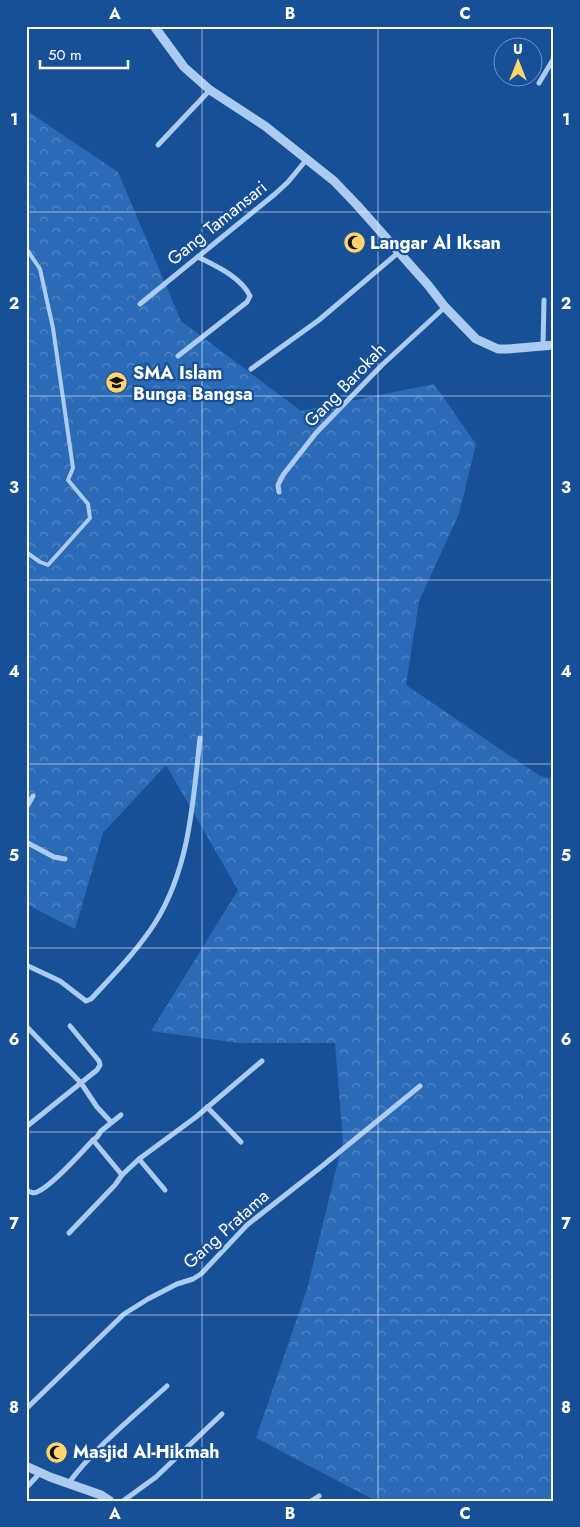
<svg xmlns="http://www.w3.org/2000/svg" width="580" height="1527" font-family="Jost,sans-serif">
	<defs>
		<pattern id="forest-crowns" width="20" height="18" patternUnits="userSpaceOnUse" patternTransform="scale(1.25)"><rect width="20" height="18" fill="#2b6ab6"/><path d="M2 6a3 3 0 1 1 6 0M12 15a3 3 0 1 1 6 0" fill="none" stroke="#5588c5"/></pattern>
	</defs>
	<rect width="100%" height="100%" fill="#185098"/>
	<path fill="url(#forest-crowns)" d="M26 110 118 172 181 321 301 411 434 384 476 444 459 514 419 601 406 685 540 776 554 779V1483L551 1501H376L256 1438 307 1289 343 1141 335 1043H238L151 1031 238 890 166 765 103 833 75 929 26 904Z"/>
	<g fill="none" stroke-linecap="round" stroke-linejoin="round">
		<path stroke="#abcbf1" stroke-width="4" d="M26 248 40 269 53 328 73 468 68 480 88 504 90 518 48 565 40 562 26 552"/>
		<g stroke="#abcbf1" stroke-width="5">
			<path d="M539 83 554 58"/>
			<path d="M158 145 210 90"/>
			<path d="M140 304 275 194 288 182 307 159"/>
			<path d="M543 346 544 300"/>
			<path d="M178 356 247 302 250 296C241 277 216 266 198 257"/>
			<path d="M251 369 319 320 399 252"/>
			<path d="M279 492 278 485 283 475 316 433 382 365 445 307"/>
			<path d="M26 808 33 796"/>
			<path d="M26 842 54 857 65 859"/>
			<path d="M26 965 60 981 86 1001 91 999C113 975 137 951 155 923 190 867 193 801 200 738"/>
			<path d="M26 1026 81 1083 97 1107 111 1122"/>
			<path d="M207 1107 241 1142"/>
			<path d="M26 1127 97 1070 100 1065 99 1061 70 1026"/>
			<path d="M93 1140 97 1137 101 1131 121 1115"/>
			<path d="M139 1159 165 1190"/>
			<path d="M26 1190C30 1192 33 1194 37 1192 52 1186 81 1153 93 1140L122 1175 139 1159 196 1117 262 1061"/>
			<path d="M69 1233 115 1185 122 1175"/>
			<path d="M26 1409 124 1314 148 1299 177 1284 193 1279 201 1274 247 1225 321 1167 420 1086"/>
			<path d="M68 1484C94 1448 134 1416 167 1386"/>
			<path d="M26 1488 40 1473"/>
			<path d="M123 1501 156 1477 222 1414"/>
			<path d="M311 1501 319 1496"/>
		</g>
		<g stroke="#abcbf1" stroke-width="9">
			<path d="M154 26 184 67 210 90 265 126 334 181 357 205 428 285 445 307 476 339 498 349H507L554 345"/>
			<path d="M26 1466 50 1477 101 1495 110 1501"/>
		</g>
	</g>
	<path fill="none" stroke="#fff" stroke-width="1" stroke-opacity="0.55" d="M202 26V1501M378 26V1501M26 212H554M26 396H554M26 580H554M26 764H554M26 948H554M26 1132H554M26 1315H554"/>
	<defs>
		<symbol id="mosque-disc" viewBox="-11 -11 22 22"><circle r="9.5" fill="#ffd46b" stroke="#185098"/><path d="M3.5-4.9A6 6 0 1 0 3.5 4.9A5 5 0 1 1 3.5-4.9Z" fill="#111"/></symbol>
		<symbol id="school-disc" viewBox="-11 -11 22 22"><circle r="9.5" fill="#ffd46b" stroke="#185098"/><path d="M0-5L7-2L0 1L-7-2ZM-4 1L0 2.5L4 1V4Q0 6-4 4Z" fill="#111"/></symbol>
	</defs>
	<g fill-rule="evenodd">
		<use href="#mosque-disc" x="342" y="230" width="25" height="25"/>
		<use href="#school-disc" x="104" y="370" width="25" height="25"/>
		<use href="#mosque-disc" x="44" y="1440" width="25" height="25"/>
	</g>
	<g text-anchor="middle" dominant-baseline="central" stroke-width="4.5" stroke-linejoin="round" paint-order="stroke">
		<g font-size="18" fill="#fff" stroke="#185098">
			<text transform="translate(217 223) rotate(-39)">Gang Tamansari</text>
			<text transform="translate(345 385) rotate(-46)">Gang Barokah</text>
			<text transform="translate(226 1229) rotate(-42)">Gang Pratama</text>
		</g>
		<g font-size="18" font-weight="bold" fill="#fff" stroke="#185098" text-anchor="start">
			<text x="370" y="243">Langar Al Iksan</text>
			<text x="133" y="373">SMA Islam<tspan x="133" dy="21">Bunga Bangsa</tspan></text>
			<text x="73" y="1452">Masjid Al-Hikmah</text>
		</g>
	</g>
	<rect width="580" height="1527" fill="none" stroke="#185098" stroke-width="55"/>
	<g transform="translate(518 62)"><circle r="24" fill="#185098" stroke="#7496c1"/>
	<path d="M0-4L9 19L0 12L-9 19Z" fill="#ffd46b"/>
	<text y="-8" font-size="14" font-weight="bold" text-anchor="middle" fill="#ffffff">U</text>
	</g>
	<path d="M40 60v8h88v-8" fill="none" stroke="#ffffff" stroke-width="2.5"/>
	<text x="48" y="60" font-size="15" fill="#ffffff" stroke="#185098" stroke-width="4" paint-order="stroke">50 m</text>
	<rect x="28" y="28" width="524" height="1472" fill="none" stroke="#fff" stroke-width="2"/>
	<g font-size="16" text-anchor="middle" font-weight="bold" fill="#fff">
		<text x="115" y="19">A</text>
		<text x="290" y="19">B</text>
		<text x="465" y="19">C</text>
		<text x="14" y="125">1</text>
		<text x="566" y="125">1</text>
		<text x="14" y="309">2</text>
		<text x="566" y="309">2</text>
		<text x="14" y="493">3</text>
		<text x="566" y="493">3</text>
		<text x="14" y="677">4</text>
		<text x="566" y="677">4</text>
		<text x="14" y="861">5</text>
		<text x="566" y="861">5</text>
		<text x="14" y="1045">6</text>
		<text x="566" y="1045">6</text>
		<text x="14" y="1229">7</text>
		<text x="566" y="1229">7</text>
		<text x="14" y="1413">8</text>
		<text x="566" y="1413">8</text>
		<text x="115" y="1519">A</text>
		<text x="290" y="1519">B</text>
		<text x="465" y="1519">C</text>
	</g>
</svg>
